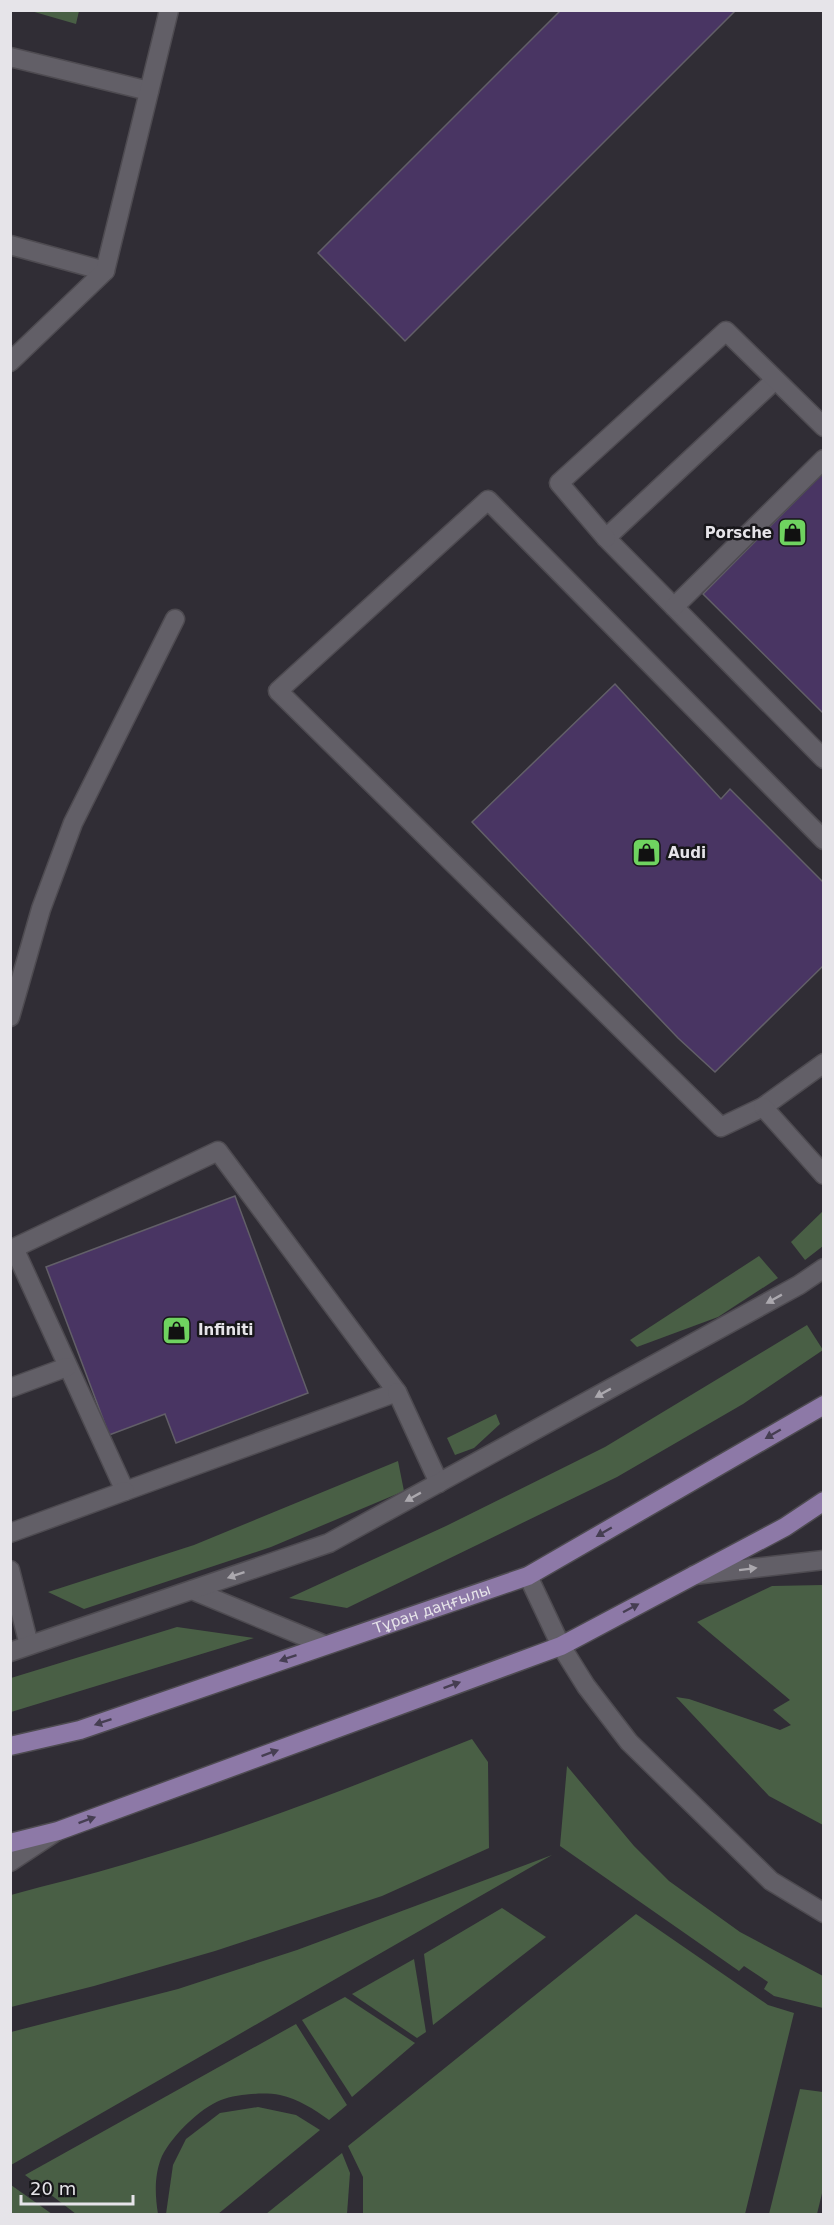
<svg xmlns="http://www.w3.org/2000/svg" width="834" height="2225" font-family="'DejaVu Sans',sans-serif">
	<rect width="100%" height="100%" fill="#302d35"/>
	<g fill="#495f45">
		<path d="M31 11H79L76 24Z"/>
		<path d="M823 1211V1246L805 1260 791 1242Z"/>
		<path d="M759 1256 778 1278 718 1317 637 1347 630 1340Z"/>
		<path d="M807 1325 823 1350 743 1404 617 1477 347 1608 289 1598 446 1526 605 1447Z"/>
		<path d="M496 1414 500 1424 474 1448 455 1455 447 1438Z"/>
		<path d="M398 1461 404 1491 271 1547 84 1609 48 1592 194 1545Z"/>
		<path d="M823 1585H824L823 1825 769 1796 676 1697 689 1699 780 1730 791 1725 773 1710 790 1700 697 1622 772 1586Z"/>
		<path d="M177 1627 254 1638 11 1712V1678Z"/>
		<path d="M472 1739 488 1762 489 1848 382 1896 215 1951 94 1986 11 2007V1895C50 1884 90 1875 129 1863 246 1829 359 1784 472 1739Z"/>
		<path d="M567 1766 634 1846 669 1881 740 1932 823 1976V2008L774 1996 764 1989 768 1982 744 1966 739 1971 560 1846Z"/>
		<path d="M552 1855 11 2165V2032L178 1989 297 1950Z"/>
		<path d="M502 1908 546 1937 433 2025 424 1954Z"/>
		<path d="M636 1914 768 2005 794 2013 745 2214H363V2177L348 2146Z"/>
		<path d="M414 1959 426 2032 417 2038 352 1994Z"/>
		<path d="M345 1997 415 2043 352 2097 302 2020Z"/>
		<path d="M296 2024 347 2105 329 2120C314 2109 298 2099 280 2095 264 2092 237 2094 221 2100 200 2108 172 2136 162 2156 154 2175 155 2195 158 2214H76L25 2175Z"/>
		<path d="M800 2089 823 2092 824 2185 817 2214H769Z"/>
		<path d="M258 2107 296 2115 320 2130 218 2214H166L173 2165 186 2139 220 2113Z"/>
		<path d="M342 2153 350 2173 347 2214H266Z"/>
		<path d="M10 2185H11L52 2214H11Z"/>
	</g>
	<g fill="#493563" stroke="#625f68" stroke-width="1.5">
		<path d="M561 10H736L405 341 318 253Z"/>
		<path d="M824 472V714L703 594Z"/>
		<path d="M615 684 721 799 730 789 824 883V965L715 1072 678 1038 472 822Z"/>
		<path d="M235 1196 308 1393 176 1443 165 1414 109 1435 46 1267Z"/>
	</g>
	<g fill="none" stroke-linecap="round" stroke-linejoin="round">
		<defs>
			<g id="minor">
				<path d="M10 57 149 91"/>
				<path d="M10 245 105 271"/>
				<path d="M10 362 105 271 169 10"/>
				<path d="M775 380 606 538 824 759"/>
				<path d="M606 538 559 483 726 331 824 427"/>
				<path d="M674 607 824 459"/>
				<path d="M824 840 488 500 278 691 721 1127 763 1107 824 1063"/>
				<path d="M10 1017 41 909 73 823 175 619"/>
				<path d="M763 1107 824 1175"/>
				<path d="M218 1151 397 1392 125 1491 14 1248Z"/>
				<path d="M10 1388 67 1367"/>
				<path d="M397 1392 439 1483"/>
				<path d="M10 1533 125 1491"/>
				<path d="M10 1570 29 1645"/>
				<path d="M694 1575 824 1560"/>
				<path d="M528 1576 561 1646 586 1686 629 1742 771 1881 824 1913"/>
				<path d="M192 1590 325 1645"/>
				<path d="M10 1652 329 1543 799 1285 824 1268"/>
				<path d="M10 1862 54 1833"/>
			</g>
			<g id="major">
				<path id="s1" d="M10 1746 80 1730 528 1576 824 1405"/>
				<path d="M10 1843 58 1831 561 1646 785 1527 824 1501"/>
			</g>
		</defs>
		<use href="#minor" stroke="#4e4b51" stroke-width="21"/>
		<use href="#major" stroke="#4e4b51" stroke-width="21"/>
		<use href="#minor" stroke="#625f67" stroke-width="18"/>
		<use href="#major" stroke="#8d79a7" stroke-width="18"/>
	</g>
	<defs><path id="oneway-solid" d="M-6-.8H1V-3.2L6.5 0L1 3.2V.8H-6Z" transform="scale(1.5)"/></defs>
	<g fill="#aba8ae">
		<use href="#oneway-solid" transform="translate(774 1299) rotate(151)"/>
		<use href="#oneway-solid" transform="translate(603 1393) rotate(151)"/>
		<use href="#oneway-solid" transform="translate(413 1497) rotate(151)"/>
		<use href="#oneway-solid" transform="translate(748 1569) rotate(-7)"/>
		<use href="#oneway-solid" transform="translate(236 1575) rotate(161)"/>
	</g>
	<g fill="#463e52">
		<use href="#oneway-solid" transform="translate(773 1434) rotate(150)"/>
		<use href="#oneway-solid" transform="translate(604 1532) rotate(150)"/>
		<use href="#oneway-solid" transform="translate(631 1608) rotate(-28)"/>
		<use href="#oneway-solid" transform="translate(288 1658) rotate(161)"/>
		<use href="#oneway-solid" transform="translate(452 1685) rotate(-20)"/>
		<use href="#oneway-solid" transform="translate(103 1722) rotate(161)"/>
		<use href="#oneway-solid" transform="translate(270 1753) rotate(-20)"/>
		<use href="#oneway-solid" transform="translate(87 1820) rotate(-20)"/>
	</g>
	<defs>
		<symbol id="shop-square" viewBox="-11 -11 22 22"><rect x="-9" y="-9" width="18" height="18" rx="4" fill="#6fd360" stroke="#17161a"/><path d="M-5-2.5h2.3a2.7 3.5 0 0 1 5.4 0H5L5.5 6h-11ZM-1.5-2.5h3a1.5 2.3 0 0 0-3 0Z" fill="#111"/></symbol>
	</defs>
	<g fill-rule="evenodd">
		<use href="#shop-square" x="776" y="516" width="33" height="33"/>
		<use href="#shop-square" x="630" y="836" width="33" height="33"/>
		<use href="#shop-square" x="160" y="1314" width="33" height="33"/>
	</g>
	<g text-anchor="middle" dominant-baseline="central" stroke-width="5" stroke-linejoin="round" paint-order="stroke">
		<g font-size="15" font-weight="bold" fill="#e6e4e9" stroke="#17161a" text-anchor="start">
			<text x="772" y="533" text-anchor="end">Porsche</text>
			<text x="668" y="853">Audi</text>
			<text x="198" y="1330">Infiniti</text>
		</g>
		<g font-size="15" fill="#e6e4e9" stroke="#17161a">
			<text stroke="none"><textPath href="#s1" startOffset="444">Тұран даңғылы</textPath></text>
		</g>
	</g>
	<rect width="834" height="2225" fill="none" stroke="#e6e4e9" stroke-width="24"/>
	<path d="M21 2195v9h112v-9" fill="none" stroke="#e6e4e9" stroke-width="3"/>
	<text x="30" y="2195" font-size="18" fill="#e6e4e9" stroke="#17161a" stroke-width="4.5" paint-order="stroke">20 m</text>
</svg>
